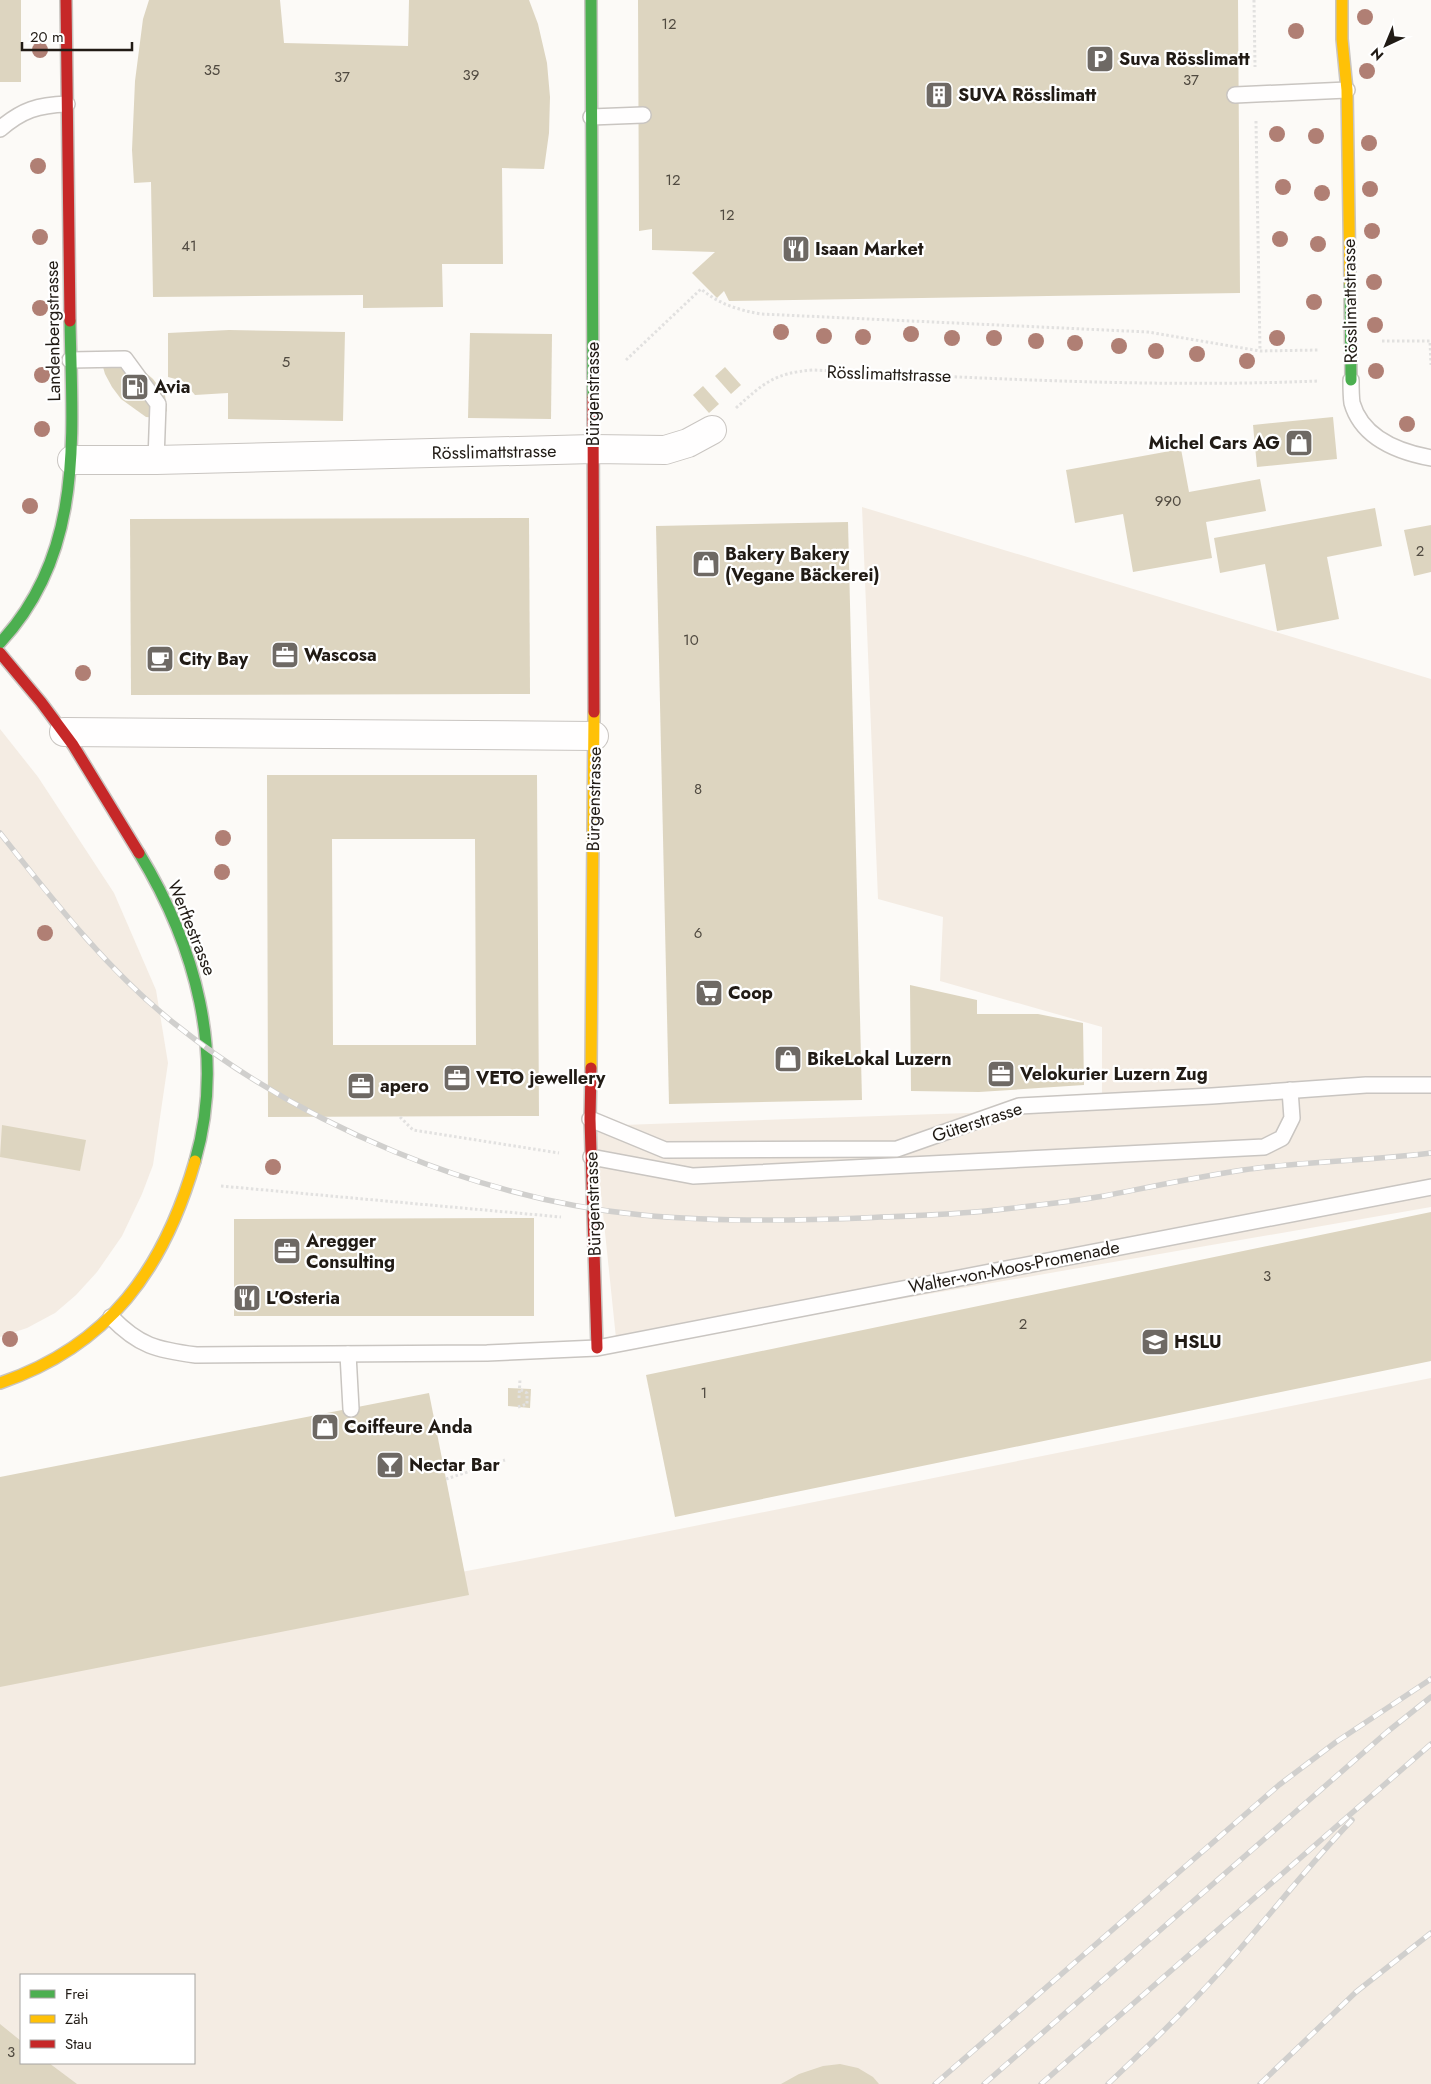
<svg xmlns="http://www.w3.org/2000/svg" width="1431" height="2084" font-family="Jost,sans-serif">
	<rect width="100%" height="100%" fill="#fcfaf7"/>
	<g fill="#f4ece3" fill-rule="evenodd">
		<path d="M862 507 1431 679V1207L617 1348 594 1126 1079 1109 1102 1097V1027L940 981 943 917 878 899Z"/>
		<path d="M0 729 38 777 114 893 156 990 168 1063 153 1165 142 1194 122 1236 97 1272 76 1295 55 1313 27 1328 0 1337Z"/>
		<path d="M1431 1378V2084H0V1660L535 1558ZM21 1975H194V2063H21Z"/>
	</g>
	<g fill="#ddd5c0" fill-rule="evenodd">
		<rect x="0" y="0" width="21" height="82"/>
		<path d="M149 0H280L284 43 408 46 409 0H529L538 24 547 63 550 97 549 133 544 169 502 168 503 264H442L443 307 363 308V295L153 297 151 182 134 183 132 150 135 81 143 19Z"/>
		<path d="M638 0H1238L1240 293 729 301 724 291 717 298 692 273 715 252 652 250V229L639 231Z"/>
		<path d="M229 330 345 332 343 421 228 419V393L195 395 183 381 168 377V333Z"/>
		<path d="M470 333 552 334 551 419 468 418Z"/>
		<path d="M138 366 153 379 165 395 167 411 158 418 146 417 121 399 112 387 105 374 103 367Z"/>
		<path d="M725 367 741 385 731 394 715 376Z"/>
		<path d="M703 386 719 404 709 413 693 395Z"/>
		<path d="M1333 417 1337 459 1257 467 1253 425Z"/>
		<path d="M1181 449 1189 492 1260 479 1266 511 1206 522 1212 558 1133 572 1123 514 1075 523 1066 470Z"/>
		<path d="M1375 508 1382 546 1327 557 1339 619 1277 631 1265 564 1220 573 1214 538Z"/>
		<path d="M529 518 530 694 131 695 130 519Z"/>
		<path d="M848 522 862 1100 669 1104 656 526Z"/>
		<path d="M1431 525V572L1414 576 1404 530Z"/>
		<path d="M267 775H537L539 1116 268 1117ZM332 839H475L476 1045H333Z"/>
		<path d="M910 985 977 1000V1014H1038L1083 1023 1084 1085 979 1092 911 1091Z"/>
		<path d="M2 1125 86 1140 80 1171 0 1157Z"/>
		<path d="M1431 1212V1361L675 1517 646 1375Z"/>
		<path d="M534 1218V1316H234V1219Z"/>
		<path d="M508 1388 531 1389 530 1408 508 1406Z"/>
		<path d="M429 1393 469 1595 0 1687V1477Z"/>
		<path d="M0 2024 21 2041V2063H49L77 2084H0Z"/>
		<path d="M840 2064 858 2068 873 2077 879 2084H781L799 2074 823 2066Z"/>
	</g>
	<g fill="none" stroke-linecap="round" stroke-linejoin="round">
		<defs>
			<g id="lane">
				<path d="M1235 95 1347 90"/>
				<path d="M591 117 643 115"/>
				<path d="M0 129C22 110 38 105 67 104"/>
				<path d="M70 360 125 359 158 404 156 460"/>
				<path d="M1351 380C1351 387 1351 396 1352 403 1362 438 1399 452 1431 458"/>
				<path d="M590 1119 665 1150 897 1149 1019 1106 1212 1096 1366 1085H1431"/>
				<path d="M591 1157 693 1176 1264 1147 1282 1138 1292 1118 1290 1090"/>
				<path d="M111 1317C139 1346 157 1350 196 1355L487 1353 597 1348 1431 1187"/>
				<path d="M348 1354 351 1409"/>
			</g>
			<g id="street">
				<path d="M72 460H156L593 449 665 450 688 443 712 430"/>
				<path d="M64 732 594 736"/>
			</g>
			<g id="fast">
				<path d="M591 0 593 397"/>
				<path d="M1350 283 1351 380"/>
				<path d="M0 643C85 552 72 436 70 321"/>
				<path d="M139 853C195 945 226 1054 195 1161"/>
			</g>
			<g id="slow">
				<path d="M1342 0V39L1347 90 1350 283"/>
				<path d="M591 1068 594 712"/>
				<path d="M0 1383C109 1346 164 1269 195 1161"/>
			</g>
			<g id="jam">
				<path d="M66 0 70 321"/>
				<path d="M593 397 594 712"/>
				<path d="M0 653 41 702 73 745 139 853"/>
				<path d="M591 1068 590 1119 597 1348"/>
			</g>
		</defs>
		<use href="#lane" stroke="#c9c5c1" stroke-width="18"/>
		<use href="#street" stroke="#c9c5c1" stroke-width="30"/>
		<use href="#fast" stroke="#c9c5c1" stroke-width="14"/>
		<use href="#slow" stroke="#c9c5c1" stroke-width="14"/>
		<use href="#jam" stroke="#c9c5c1" stroke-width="14"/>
		<g stroke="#e2e1e0" stroke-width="3" stroke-dasharray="2.5 2.5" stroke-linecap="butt">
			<path d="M1254 0 1255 67"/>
			<path d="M1256 121 1260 351"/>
			<path d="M1382 341H1430L1431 365"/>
			<path d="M626 360 701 289C719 304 738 310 761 314L1148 332 1260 351 1318 350"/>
			<path d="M736 408C764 383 774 373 813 370 981 378 1149 388 1318 381"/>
			<path d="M400 1117 413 1130 559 1153"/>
			<path d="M221 1186 561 1217"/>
			<path d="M519 1398 520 1379"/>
			<path d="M518 1407 527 1404V1393L519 1389"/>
			<path d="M446 1479 505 1460"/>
		</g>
		<use href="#lane" stroke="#fffefe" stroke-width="15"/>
		<use href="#street" stroke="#fffefe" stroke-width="28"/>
		<use href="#fast" stroke="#4caf50" stroke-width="11"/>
		<use href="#slow" stroke="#ffc107" stroke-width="11"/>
		<use href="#jam" stroke="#c62828" stroke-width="11"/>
		<defs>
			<g id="rail">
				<path d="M0 833C53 900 107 970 175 1024 303 1126 478 1199 642 1215 715 1222 788 1221 862 1218 906 1216 951 1215 995 1210 1031 1206 1068 1202 1104 1196 1150 1187 1197 1177 1243 1170 1306 1161 1369 1161 1431 1153"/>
				<path d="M935 2084 1279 1785 1336 1742 1431 1679"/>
				<path d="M984 2084 1387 1732 1431 1697"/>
				<path d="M1041 2084 1431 1744"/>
				<path d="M1108 2084C1146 2048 1183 2013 1218 1974 1264 1923 1305 1869 1352 1820"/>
				<path d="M1260 2084 1356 1992 1431 1933"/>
			</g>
		</defs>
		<use href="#rail" stroke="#d0cfcd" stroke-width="5.5"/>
		<use href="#rail" stroke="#fff" stroke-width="4" stroke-dasharray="11" stroke-linecap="butt"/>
	</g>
	<g fill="#b07f74">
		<circle cx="1365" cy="17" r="8"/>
		<circle cx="1296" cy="31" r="8"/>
		<circle cx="40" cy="50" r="8"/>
		<circle cx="1367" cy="71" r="8"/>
		<circle cx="1277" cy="134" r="8"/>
		<circle cx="1316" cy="136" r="8"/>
		<circle cx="1369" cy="143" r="8"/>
		<circle cx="38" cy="166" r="8"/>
		<circle cx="1283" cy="187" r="8"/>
		<circle cx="1370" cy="189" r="8"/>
		<circle cx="1322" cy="193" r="8"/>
		<circle cx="1372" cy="231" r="8"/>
		<circle cx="40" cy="237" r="8"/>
		<circle cx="1280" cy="239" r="8"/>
		<circle cx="1318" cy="244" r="8"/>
		<circle cx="1374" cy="282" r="8"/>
		<circle cx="1314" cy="302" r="8"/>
		<circle cx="40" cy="308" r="8"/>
		<circle cx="1375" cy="325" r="8"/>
		<circle cx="781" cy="332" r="8"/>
		<circle cx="911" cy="334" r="8"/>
		<circle cx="824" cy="336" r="8"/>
		<circle cx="863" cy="337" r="8"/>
		<circle cx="952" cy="338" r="8"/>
		<circle cx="994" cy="338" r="8"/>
		<circle cx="1277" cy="338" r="8"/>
		<circle cx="1036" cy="341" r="8"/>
		<circle cx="1075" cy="343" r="8"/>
		<circle cx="1119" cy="346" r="8"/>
		<circle cx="1156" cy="351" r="8"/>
		<circle cx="1197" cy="354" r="8"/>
		<circle cx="1247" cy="361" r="8"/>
		<circle cx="1376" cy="371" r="8"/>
		<circle cx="42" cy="375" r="8"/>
		<circle cx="1407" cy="424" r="8"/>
		<circle cx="42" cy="429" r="8"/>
		<circle cx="30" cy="506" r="8"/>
		<circle cx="83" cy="673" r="8"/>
		<circle cx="223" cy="838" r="8"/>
		<circle cx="222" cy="872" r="8"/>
		<circle cx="45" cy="933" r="8"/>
		<circle cx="273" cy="1167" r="8"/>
		<circle cx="10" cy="1339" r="8"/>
	</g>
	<defs>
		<symbol id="parking-square" viewBox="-11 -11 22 22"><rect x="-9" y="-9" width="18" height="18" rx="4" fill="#6e6964" stroke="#fff"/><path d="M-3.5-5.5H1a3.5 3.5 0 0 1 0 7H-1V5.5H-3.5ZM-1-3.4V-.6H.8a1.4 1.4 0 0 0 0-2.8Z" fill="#fff"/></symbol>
		<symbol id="building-square" viewBox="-11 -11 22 22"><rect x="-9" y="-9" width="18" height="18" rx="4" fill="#6e6964" stroke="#fff"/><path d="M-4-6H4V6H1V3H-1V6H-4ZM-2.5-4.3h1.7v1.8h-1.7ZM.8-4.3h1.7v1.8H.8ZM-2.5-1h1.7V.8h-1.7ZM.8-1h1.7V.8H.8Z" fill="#fff"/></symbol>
		<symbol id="restaurant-square" viewBox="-11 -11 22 22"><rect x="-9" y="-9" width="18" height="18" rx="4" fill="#6e6964" stroke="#fff"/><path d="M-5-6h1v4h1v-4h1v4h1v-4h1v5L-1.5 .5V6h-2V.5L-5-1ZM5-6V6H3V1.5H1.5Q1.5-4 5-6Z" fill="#fff"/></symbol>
		<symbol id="fuel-square" viewBox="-11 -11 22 22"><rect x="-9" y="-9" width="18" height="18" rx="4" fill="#6e6964" stroke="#fff"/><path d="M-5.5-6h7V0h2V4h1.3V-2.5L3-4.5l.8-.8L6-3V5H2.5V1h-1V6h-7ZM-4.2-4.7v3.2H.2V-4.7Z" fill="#fff"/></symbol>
		<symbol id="shop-square" viewBox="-11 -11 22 22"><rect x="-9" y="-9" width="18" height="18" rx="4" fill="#6e6964" stroke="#fff"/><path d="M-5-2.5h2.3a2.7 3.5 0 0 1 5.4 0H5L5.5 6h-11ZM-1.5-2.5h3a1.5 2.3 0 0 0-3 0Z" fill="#fff"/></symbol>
		<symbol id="office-square" viewBox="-11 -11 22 22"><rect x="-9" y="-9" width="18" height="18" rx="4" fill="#6e6964" stroke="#fff"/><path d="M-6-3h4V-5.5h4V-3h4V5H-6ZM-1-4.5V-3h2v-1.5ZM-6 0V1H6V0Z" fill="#fff"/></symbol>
		<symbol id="cafe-square" viewBox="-11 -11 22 22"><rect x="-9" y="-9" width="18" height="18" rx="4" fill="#6e6964" stroke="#fff"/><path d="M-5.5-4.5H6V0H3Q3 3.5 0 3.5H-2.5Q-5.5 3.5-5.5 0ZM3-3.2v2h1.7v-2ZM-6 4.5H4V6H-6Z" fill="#fff"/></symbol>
		<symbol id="supermarket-square" viewBox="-11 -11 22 22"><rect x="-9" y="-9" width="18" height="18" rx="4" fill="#6e6964" stroke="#fff"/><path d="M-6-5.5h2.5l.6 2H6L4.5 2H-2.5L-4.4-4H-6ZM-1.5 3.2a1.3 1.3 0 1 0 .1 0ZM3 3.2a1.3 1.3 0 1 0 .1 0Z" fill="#fff"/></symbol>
		<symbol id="university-square" viewBox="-11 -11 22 22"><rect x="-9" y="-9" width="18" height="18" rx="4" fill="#6e6964" stroke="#fff"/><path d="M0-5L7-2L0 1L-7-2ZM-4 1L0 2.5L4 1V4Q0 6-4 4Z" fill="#fff"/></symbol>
		<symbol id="bar-square" viewBox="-11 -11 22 22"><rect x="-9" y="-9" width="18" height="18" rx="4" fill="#6e6964" stroke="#fff"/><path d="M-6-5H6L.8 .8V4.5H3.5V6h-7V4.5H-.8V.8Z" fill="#fff"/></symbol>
	</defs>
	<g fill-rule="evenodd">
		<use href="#parking-square" x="1084" y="43" width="32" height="32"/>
		<use href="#building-square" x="923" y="79" width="32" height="32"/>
		<use href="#restaurant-square" x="780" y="233" width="32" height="32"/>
		<use href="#fuel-square" x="119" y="371" width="32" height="32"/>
		<use href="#shop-square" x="1283" y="427" width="32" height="32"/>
		<use href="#shop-square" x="690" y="548" width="32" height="32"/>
		<use href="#office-square" x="269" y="639" width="32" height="32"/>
		<use href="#cafe-square" x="144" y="643" width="32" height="32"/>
		<use href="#supermarket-square" x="693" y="977" width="32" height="32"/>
		<use href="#shop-square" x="772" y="1043" width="32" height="32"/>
		<use href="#office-square" x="985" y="1058" width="32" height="32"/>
		<use href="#office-square" x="441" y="1062" width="32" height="32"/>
		<use href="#office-square" x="345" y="1070" width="32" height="32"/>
		<use href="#office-square" x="271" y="1235" width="32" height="32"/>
		<use href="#restaurant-square" x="231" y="1282" width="32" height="32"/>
		<use href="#university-square" x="1139" y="1326" width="32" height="32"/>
		<use href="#shop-square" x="309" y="1411" width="32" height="32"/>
		<use href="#bar-square" x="374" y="1449" width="32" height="32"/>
	</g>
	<g text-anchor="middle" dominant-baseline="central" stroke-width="4.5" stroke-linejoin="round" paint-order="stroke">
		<g font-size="15" fill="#504a40">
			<text x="669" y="24">12</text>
			<text x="212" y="70">35</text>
			<text x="471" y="75">39</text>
			<text x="342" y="77">37</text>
			<text x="1191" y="80">37</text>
			<text x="673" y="180">12</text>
			<text x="727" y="215">12</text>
			<text x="189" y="246">41</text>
			<text x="286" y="362">5</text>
			<text x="1168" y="501">990</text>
			<text x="1420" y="551">2</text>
			<text x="691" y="640">10</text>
			<text x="698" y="789">8</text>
			<text x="698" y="933">6</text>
			<text x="1267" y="1276">3</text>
			<text x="1023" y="1324">2</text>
			<text x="704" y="1393">1</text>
			<text x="11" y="2052">3</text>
		</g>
		<g font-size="18" font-weight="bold" fill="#211b15" stroke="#fff" text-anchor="start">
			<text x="1119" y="59">Suva Rösslimatt</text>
			<text x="958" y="95">SUVA Rösslimatt</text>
			<text x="815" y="249">Isaan Market</text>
			<text x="154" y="387">Avia</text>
			<text x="1280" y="443" text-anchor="end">Michel Cars AG</text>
			<text x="725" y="554">Bakery Bakery<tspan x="725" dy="21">(Vegane Bäckerei)</tspan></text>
			<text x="304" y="655">Wascosa</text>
			<text x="179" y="659">City Bay</text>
			<text x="728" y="993">Coop</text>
			<text x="807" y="1059">BikeLokal Luzern</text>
			<text x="1020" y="1074">Velokurier Luzern Zug</text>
			<text x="476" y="1078">VETO jewellery</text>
			<text x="380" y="1086">apero</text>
			<text x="306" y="1241">Aregger<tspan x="306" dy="21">Consulting</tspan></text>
			<text x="266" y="1298">L'Osteria</text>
			<text x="1174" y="1342">HSLU</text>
			<text x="344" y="1427">Coiffeure Anda</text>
			<text x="409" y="1465">Nectar Bar</text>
		</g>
		<g font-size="18" fill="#211b15" stroke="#fff">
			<text transform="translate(1350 301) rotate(-91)">Rösslimattstrasse</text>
			<text transform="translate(53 331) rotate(-91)">Landenbergstrasse</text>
			<text transform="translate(889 374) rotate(2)">Rösslimattstrasse</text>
			<text transform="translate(593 394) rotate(-90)">Bürgenstrasse</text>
			<text transform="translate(494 452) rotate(-1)">Rösslimattstrasse</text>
			<text transform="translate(594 799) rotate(-89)">Bürgenstrasse</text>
			<text transform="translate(192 928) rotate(68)">Werftestrasse</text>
			<text transform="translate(977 1122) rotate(-18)">Güterstrasse</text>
			<text transform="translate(593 1204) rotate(-92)">Bürgenstrasse</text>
			<text transform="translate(1014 1267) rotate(-11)">Walter-von-Moos-Promenade</text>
		</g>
	</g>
	<rect x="20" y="1974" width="175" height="90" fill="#ffffff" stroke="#a6a4a1"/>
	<rect x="30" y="1990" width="25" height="8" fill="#4caf50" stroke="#a6a4a1"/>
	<text x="65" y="1999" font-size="15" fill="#211b15">Frei</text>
	<rect x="30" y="2015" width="25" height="8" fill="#ffc107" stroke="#a6a4a1"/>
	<text x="65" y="2024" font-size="15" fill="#211b15">Zäh</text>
	<rect x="30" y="2040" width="25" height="8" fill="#c62828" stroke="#a6a4a1"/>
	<text x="65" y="2049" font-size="15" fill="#211b15">Stau</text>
	<g transform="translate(1386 45) rotate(224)" stroke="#ffffff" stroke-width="4" paint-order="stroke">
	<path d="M0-4L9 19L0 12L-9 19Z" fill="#211b15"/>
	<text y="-8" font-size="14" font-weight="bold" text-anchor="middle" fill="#211b15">N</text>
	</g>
	<path d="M22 42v8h110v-8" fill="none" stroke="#211b15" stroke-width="2.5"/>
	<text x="30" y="42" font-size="15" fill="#211b15" stroke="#ffffff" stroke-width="4" paint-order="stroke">20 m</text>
</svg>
